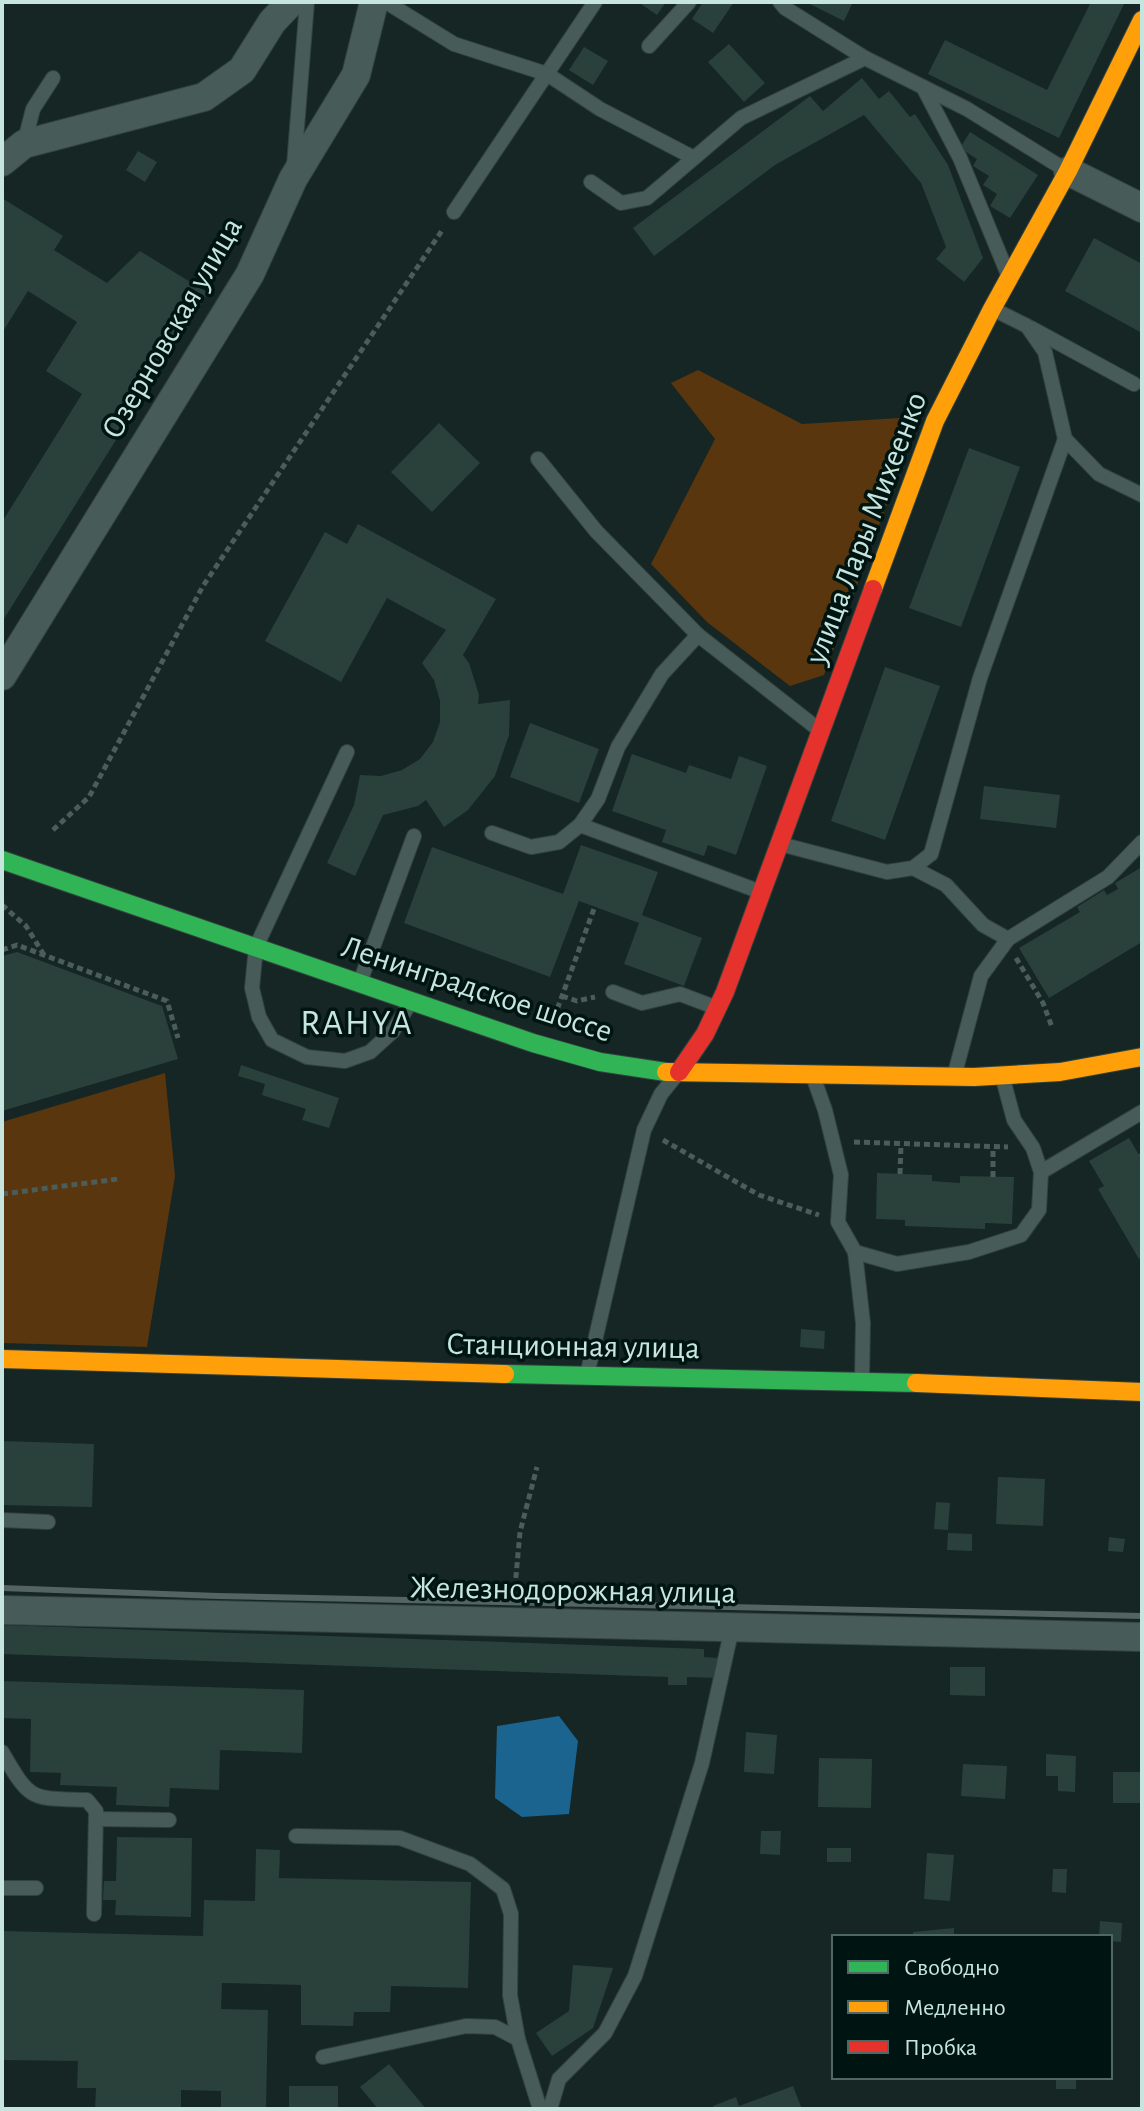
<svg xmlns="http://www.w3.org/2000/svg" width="1144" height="2111" font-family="'Alegreya Sans',sans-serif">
	<rect width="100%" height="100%" fill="#152624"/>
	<g fill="#59360e">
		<path d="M698 370 802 424 899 418 913 433 824 675 790 686 707 622 651 564 715 439 671 383Z"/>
		<path d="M165 1073 175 1176 147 1347 2 1343V1122Z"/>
	</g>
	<path fill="#1b648f" d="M559 1716 578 1741 569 1814 522 1817 495 1798 497 1726Z"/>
	<g fill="#2a403a">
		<path d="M638 2H666L657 15Z"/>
		<path d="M703 2H734L713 33 692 19Z"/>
		<path d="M806 2H853L844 21Z"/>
		<path d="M1091 2H1125L1059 138 928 74 945 40 1047 90Z"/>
		<path d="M729 44 765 83 744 102 708 62Z"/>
		<path d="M584 47 608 61 593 85 569 70Z"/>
		<path d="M862 78 879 99 889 91 910 117 915 114 948 165 983 258 964 282 936 259 946 247 921 183 864 115 775 165 654 256 633 228 810 96 823 111Z"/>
		<path d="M970 132 1038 175 1010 218 990 206 997 194 983 185 989 176 973 166 977 159 960 148Z"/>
		<path d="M138 151 157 162 145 182 126 170Z"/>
		<path d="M2 198 63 236 54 250 107 283 140 251 208 293 2 622V522L82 394 46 371 77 322 28 291 2 333Z"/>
		<path d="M1094 238 1142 264V333L1065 291Z"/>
		<path d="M439 423 480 463 432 512 391 472Z"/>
		<path d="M969 448 1020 467 961 627 909 608Z"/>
		<path d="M358 524 496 599 463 655 469 663 479 695 478 704 510 700 509 735 495 776 468 810 444 827 426 800 418 806 383 815 355 876 327 863 354 805 360 775 381 776 402 770 420 759 433 742 440 722V701L434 680 422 663 446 630 387 598 341 682 265 641 325 532 347 544Z"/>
		<path d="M885 667 940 686 885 840 831 821Z"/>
		<path d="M530 723 599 749 579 803 510 777Z"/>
		<path d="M632 754 686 773 689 765 731 779 739 756 767 766 736 855 708 845 704 856 662 842 666 830 612 811Z"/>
		<path d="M984 786 1060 795 1056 828 980 819Z"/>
		<path d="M581 845 658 872 642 915 702 938 684 986 624 964 639 923 579 901 550 977 404 923 432 847 563 894Z"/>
		<path d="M1142 867V942L1049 998 1019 948 1080 912 1077 907 1104 890 1107 895 1118 889 1115 883Z"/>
		<path d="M17 952 162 1006 178 1059 2 1111V956Z"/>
		<path d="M241 1065 339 1098 329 1128 302 1120 306 1109 262 1095 265 1084 238 1076Z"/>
		<path d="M1129 1138 1142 1160V1257L1139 1259 1098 1189 1104 1186 1089 1161Z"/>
		<path d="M877 1173 932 1175V1181L960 1183V1176L1014 1177 1012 1224 985 1223V1229L905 1226V1220L876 1219Z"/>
		<path d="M801 1329 825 1331 824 1349 800 1347Z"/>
		<path d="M2 1441 94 1444 92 1507 2 1505Z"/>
		<path d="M998 1477 1045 1479 1043 1526 996 1524Z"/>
		<path d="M936 1502 950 1503 948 1530 934 1529Z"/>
		<path d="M948 1533 972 1534V1551L947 1550Z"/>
		<path d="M1109 1537 1125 1539 1123 1552 1108 1551Z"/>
		<path d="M2 1625 704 1649V1657L718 1658 717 1678 687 1677V1685H668V1677L2 1654Z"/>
		<path d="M950 1667H985V1696L950 1695Z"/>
		<path d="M2 1681 304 1690 302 1753 220 1750 219 1790 170 1788 169 1807 116 1805 117 1787 60 1785 61 1773 30 1772 31 1719 2 1718Z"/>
		<path d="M746 1732 777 1735 774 1774 744 1772Z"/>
		<path d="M1046 1754 1076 1756 1075 1792 1058 1791V1776H1046Z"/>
		<path d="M819 1758 872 1759 871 1808 818 1807Z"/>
		<path d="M963 1764 1007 1766 1005 1799 961 1796Z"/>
		<rect x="1113" y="1772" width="29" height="31"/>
		<path d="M761 1831H781L780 1855 760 1854Z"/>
		<path d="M117 1837 192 1838 191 1917 115 1915 116 1900H103L104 1881H116Z"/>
		<rect x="827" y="1848" width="24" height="14"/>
		<path d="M256 1849 280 1850 279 1878 471 1882 468 1988 391 1986 390 2012H354L353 2026 301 2025V1985L222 1983 221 2009 268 2010 266 2109H221V2091L181 2090V2109H95L96 2088H77L78 2061 2 2060V1931L203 1936 204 1900 255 1901Z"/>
		<path d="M927 1853 954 1855 950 1901 924 1899Z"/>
		<path d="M1053 1869H1067L1066 1893 1052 1892Z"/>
		<path d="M1100 1921 1122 1923 1121 1942 1110 1941V1937H1099Z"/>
		<path d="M954 1928V1937H913V1932Z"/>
		<path d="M573 1965 613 1968 593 2028 552 2056 536 2033 569 2011Z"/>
		<path d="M389 2064 426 2109H378L360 2087Z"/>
		<rect x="1056" y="2077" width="20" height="12"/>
		<rect x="289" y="2086" width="49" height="23"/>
		<path d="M793 2086 802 2109H714L713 2106 736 2097 739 2106Z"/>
	</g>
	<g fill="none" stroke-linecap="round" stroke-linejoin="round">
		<defs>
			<g id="lane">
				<path d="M386 2 454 44 547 74 600 109 694 158"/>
				<path d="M780 2 785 8 865 58"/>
				<path d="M649 46 689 2"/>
				<path d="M923 87 960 158 1007 272"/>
				<path d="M24 144 33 109 53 78"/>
				<path d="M294 165 307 2"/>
				<path d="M591 182 621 203 647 198 741 118 865 58 967 109 1064 169"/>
				<path d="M454 212 595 2"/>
				<path d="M993 309 1027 326 1045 352 1065 439 1099 474 1142 495"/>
				<path d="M1031 328 1134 384"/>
				<path d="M538 459 596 531 698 635 818 729"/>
				<path d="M347 752 256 947 252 988 259 1017 272 1040 307 1057 345 1061 370 1052 393 1031 410 1003"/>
				<path d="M580 825 761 892"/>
				<path d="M492 833 531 847 559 842 580 825 598 799 618 747 662 674 698 635"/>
				<path d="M784 845 887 872 913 868 931 854 980 678 1065 439"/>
				<path d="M913 868 946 885 983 925 1008 939"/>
				<path d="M360 982 414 836"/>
				<path d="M613 992 642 1003 680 994 717 1008"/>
				<path d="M955 1073 981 976 1008 939 1108 877 1142 842"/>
				<path d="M814 1079 825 1110 841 1175 838 1222 855 1252 897 1264 969 1252 1021 1235 1039 1210 1041 1172 1033 1148 1014 1120 1003 1079"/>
				<path d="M1041 1172 1142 1112"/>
				<path d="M855 1252 863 1323 862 1379"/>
				<path d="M587 1375 644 1130 661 1094 674 1078"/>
				<path d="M2 1520 48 1522"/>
				<path d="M2 1752C31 1802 30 1798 87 1800L96 1811 94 1914"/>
				<path d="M96 1819 169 1820"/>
				<path d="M296 1836 400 1838 470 1864 503 1889 511 1914 510 1995 518 2039"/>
				<path d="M2 1888H36"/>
				<path d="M323 2057 466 2026 495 2027 518 2039 540 2109"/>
				<path d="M550 2109 559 2079 605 2033 635 1976 702 1763 732 1628"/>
			</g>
			<g id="street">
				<path d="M2 162 24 144 204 97 242 70 272 22 291 2"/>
				<path d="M1068 171 1142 208"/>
				<path d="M2 676 250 274 293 179 356 75 374 2"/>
				<path d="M2 1610 1142 1637"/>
			</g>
			<g id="fast">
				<path d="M2 860 533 1043 600 1062 666 1072"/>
				<path d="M505 1374 916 1383"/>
			</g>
			<g id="slow">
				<path d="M873 589 935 421 992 309 1068 171 1142 20"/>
				<path d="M666 1072 974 1077 1060 1072 1142 1057"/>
				<path d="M2 1359 505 1374"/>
				<path d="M916 1383 1142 1392"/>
			</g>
			<path id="jam" d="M679 1072 705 1034 725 992 873 589"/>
		</defs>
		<use href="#lane" stroke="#33423f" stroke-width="16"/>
		<use href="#street" stroke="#33423f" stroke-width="30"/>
		<use href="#fast" stroke="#33423f" stroke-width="20"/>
		<use href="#slow" stroke="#33423f" stroke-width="20"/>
		<use href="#jam" stroke="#33423f" stroke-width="20"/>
		<g stroke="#4b5d5a" stroke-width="5" stroke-dasharray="6 4" stroke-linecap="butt">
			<path d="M53 830 89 797 203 586 443 229"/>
			<path d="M2 905 26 926 44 955"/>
			<path d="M2 950 17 945 167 1001 178 1038"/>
			<path d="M1016 958 1043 1003 1052 1027"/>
			<path d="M562 996 577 1001 595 997"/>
			<path d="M554 1018 595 906"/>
			<path d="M663 1140 759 1195 819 1215"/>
			<path d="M854 1142 1008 1147"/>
			<path d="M1140 1157 1142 1156"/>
			<path d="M900 1174 901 1144"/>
			<path d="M993 1177V1147"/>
			<path d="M2 1194 118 1179"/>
			<path d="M514 1598 520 1532 537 1467"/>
		</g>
		<use href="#lane" stroke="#475c59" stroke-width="14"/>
		<use href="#street" stroke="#475c59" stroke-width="28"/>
		<use href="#fast" stroke="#30b455" stroke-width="18"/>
		<use href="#slow" stroke="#ff9f0a" stroke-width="18"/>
		<use href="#jam" stroke="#e5322d" stroke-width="18"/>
		<path stroke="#536461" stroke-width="6" d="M2 1588 218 1596 1142 1616"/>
	</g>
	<g text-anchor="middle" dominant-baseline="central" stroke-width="7" stroke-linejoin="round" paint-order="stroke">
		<g font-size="32" fill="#c7e5df" stroke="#001511">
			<text transform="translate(172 328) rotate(-60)">Озерновская улица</text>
			<text transform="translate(866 528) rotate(-69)">улица Лары Михеенко</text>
			<text transform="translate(477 989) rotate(18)">Ленинградское шоссе</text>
			<text transform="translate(573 1346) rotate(1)">Станционная улица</text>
			<text transform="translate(573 1590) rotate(1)">Железнодорожная улица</text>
		</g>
		<g font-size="36" letter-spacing="2" fill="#c7e5df" stroke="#001511">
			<text x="357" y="1023">RAHYA</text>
		</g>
	</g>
	<rect width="1144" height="2111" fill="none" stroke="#c7e5df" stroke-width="8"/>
	<rect x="832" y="1935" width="280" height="144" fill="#001511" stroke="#506863" stroke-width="2"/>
	<rect x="848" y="1961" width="40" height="12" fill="#30b455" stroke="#506863" stroke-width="2"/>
	<text x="904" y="1975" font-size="24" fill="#c7e5df">Свободно</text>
	<rect x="848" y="2001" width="40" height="12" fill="#ff9f0a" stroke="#506863" stroke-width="2"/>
	<text x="904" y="2015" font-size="24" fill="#c7e5df">Медленно</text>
	<rect x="848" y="2041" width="40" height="12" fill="#e5322d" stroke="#506863" stroke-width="2"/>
	<text x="904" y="2055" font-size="24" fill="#c7e5df">Пробка</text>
</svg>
